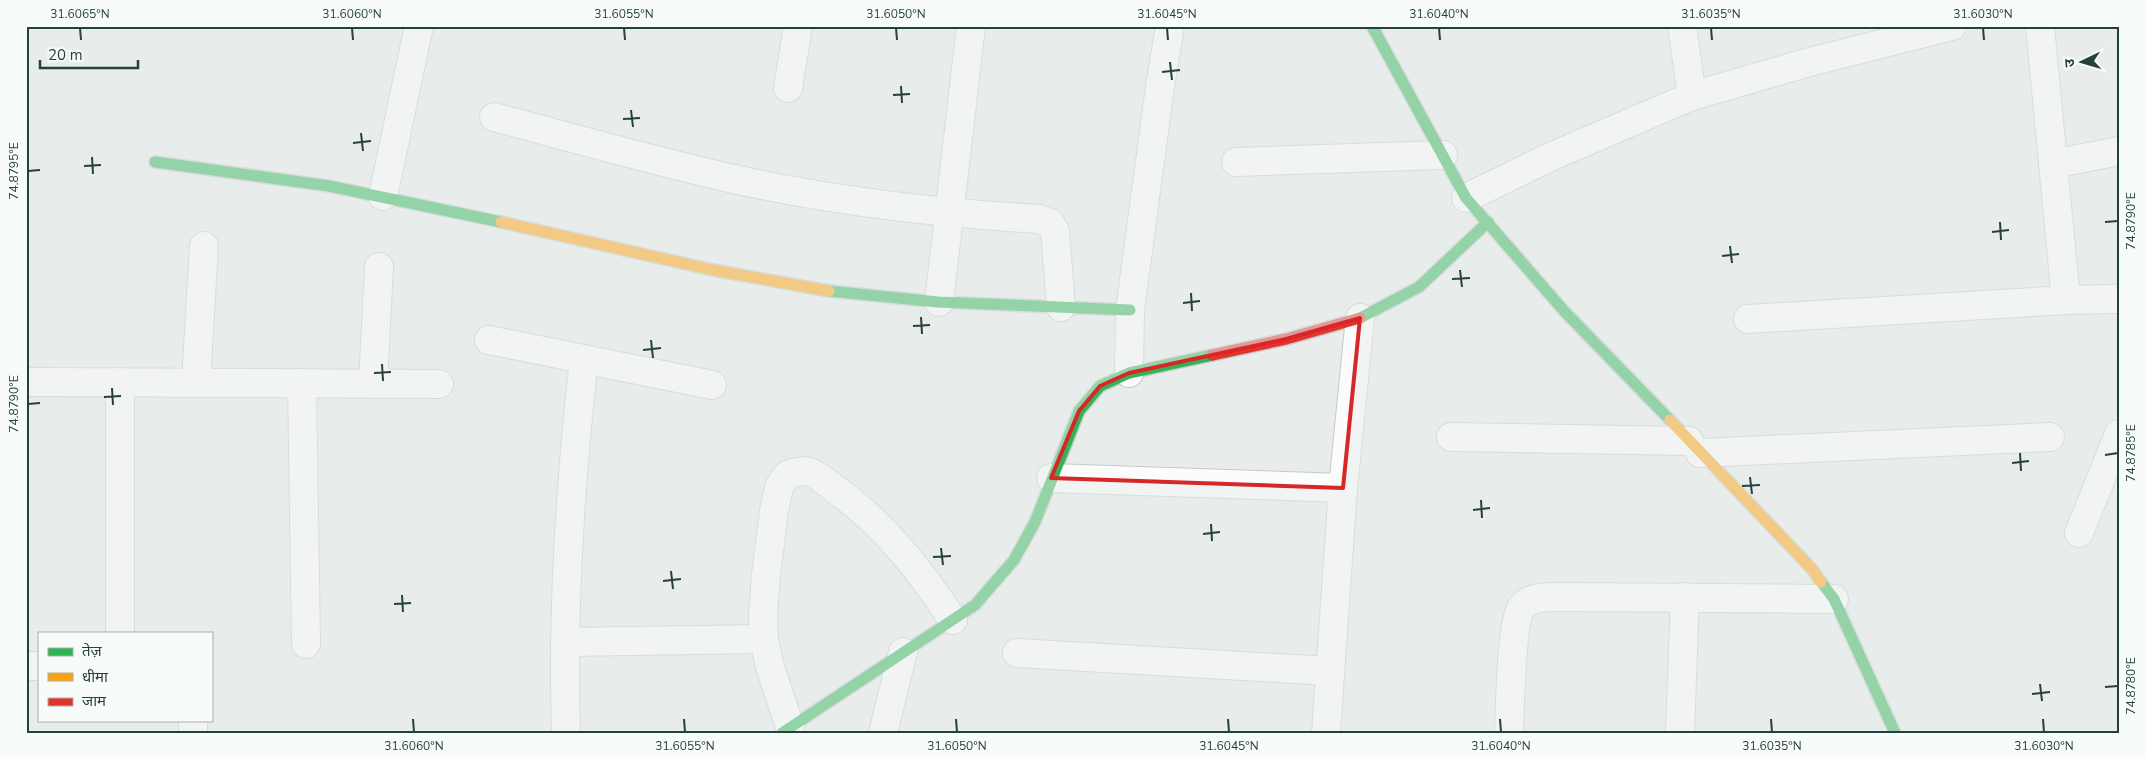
<svg xmlns="http://www.w3.org/2000/svg" width="2145" height="759" font-family="'Nunito Sans','Noto Sans Devanagari',sans-serif">
	<rect width="100%" height="100%" fill="#e8edeb"/>
	<g fill="none" stroke-linecap="round" stroke-linejoin="round">
		<defs>
			<g id="street">
				<path d="M1682 26 1692 96"/>
				<path d="M2040 26 2066 300"/>
				<path d="M788 88 798 26"/>
				<path d="M494 117C577 139 660 163 743 181 841 202 940 213 1039 219L1050 223 1055 231 1061 307"/>
				<path d="M1236 162 1443 155"/>
				<path d="M2053 164 2119 151"/>
				<path d="M383 196 419 26"/>
				<path d="M1466 198 1550 157 1692 96 1806 63 1952 26"/>
				<path d="M939 302 971 26"/>
				<path d="M1748 319 2066 300 2119 299"/>
				<path d="M489 340 712 385"/>
				<path d="M1129 373 1130 310 1160 87 1170 26"/>
				<path d="M26 382 439 384"/>
				<path d="M196 382 204 246"/>
				<path d="M302 383 306 644"/>
				<path d="M373 383 379 267"/>
				<path d="M1451 437 1689 441"/>
				<path d="M1700 453 2050 437"/>
				<path d="M1051 478 1343 488"/>
				<path d="M2079 533 2119 434"/>
				<path d="M120 631V382"/>
				<path d="M565 642 764 639"/>
				<path d="M1017 653 1329 671"/>
				<path d="M26 666H39"/>
				<path d="M790 727 770 667 764 639 763 615 766 575 774 511 779 487 787 475C795 472 802 470 810 472 818 475 828 484 835 489 884 524 920 570 953 620"/>
				<path d="M193 733V720"/>
				<path d="M566 733C562 608 570 484 584 359"/>
				<path d="M883 733 903 652"/>
				<path d="M1326 733 1343 488 1360 318"/>
				<path d="M1509 733C1510 708 1511 625 1521 608 1528 597 1545 597 1557 597L1834 599"/>
				<path d="M1680 733 1685 597"/>
			</g>
			<g id="fast">
				<path d="M1372 26 1466 198 1565 312 1670 420"/>
				<path d="M155 162 329 186 501 222"/>
				<path d="M829 291 938 302 1130 310"/>
				<path d="M1360 318 1419 287 1488 222"/>
				<path d="M1821 582 1834 599 1895 733"/>
				<path d="M782 733 975 605 1014 560 1035 522 1079 411 1100 386 1129 373 1212 355"/>
			</g>
			<g id="slow">
				<path d="M501 222 713 270 829 291"/>
				<path d="M1670 420 1812 569 1821 582"/>
			</g>
			<path id="jam" d="M1212 355 1286 339 1360 318"/>
		</defs>
		<use href="#street" stroke="#c5cac8" stroke-width="30"/>
		<use href="#fast" stroke="#c3cbc8" stroke-width="14"/>
		<use href="#slow" stroke="#c3cbc8" stroke-width="14"/>
		<use href="#jam" stroke="#c3cbc8" stroke-width="14"/>
		<use href="#street" stroke="#fcfcfc" stroke-width="28"/>
		<use href="#fast" stroke="#30b455" stroke-width="11"/>
		<use href="#slow" stroke="#ff9f0a" stroke-width="11"/>
		<use href="#jam" stroke="#e5322d" stroke-width="11"/>
	</g>
	<path d="M0 0H2145V759H0ZM1360 318 1343 488 1051 478 1079 411 1100 386 1129 373 1286 339Z" fill="#e8edeb" fill-opacity=".55" fill-rule="evenodd"/>
	<path fill="none" stroke="#d62828" stroke-width="4" stroke-linejoin="round" d="M1360 318 1343 488 1051 478 1079 411 1100 386 1129 373 1286 339Z"/>
	<path fill="none" stroke="#24423a" stroke-width="2" d="M80 28 81 40M352 28 353 40M624 28 625 40M896 28 897 40M1167 28 1168 40M1439 28 1440 40M1711 28 1712 40M1983 28 1984 40M1170 62 1172 80M1162 72 1180 70M901 86 902 103M893 95 910 94M631 110 633 127M623 119 640 118M361 133 363 151M353 143 371 141M92 157 93 174M84 166 101 165M28 171 40 170M2000 222 2001 240M2105 222 2118 221M1992 232 2009 230M1730 246 1732 263M1722 256 1739 254M1460 270 1462 287M1452 279 1470 278M1191 293 1192 311M1183 303 1200 301M921 317 922 334M913 326 930 325M651 340 653 358M643 350 661 348M382 364 383 381M374 373 391 372M112 388 113 405M104 397 121 396M28 404 40 403M2020 453 2021 471M2105 455 2118 453M2012 463 2029 461M1750 477 1752 494M1742 486 1760 485M1481 500 1482 518M1473 510 1490 508M1211 524 1212 541M1203 534 1220 532M941 548 943 565M933 557 951 556M671 571 673 589M663 581 681 579M402 595 403 612M394 604 411 603M2040 684 2042 701M2105 687 2118 686M2032 694 2050 692M413 719 414 732M684 719 685 732M956 719 957 732M1228 719 1229 732M1500 719 1501 732M1771 719 1772 732M2043 719 2044 732"/>
	<rect width="2145" height="759" fill="none" stroke="#f7fbf9" stroke-width="55"/>
	<rect x="38" y="632" width="175" height="90" fill="#f7fbf9" stroke="#a3b1ad"/>
	<rect x="48" y="648" width="25" height="8" fill="#30b455" stroke="#a3b1ad"/>
	<text x="82" y="656" font-size="15" fill="#24423a">तेज़</text>
	<rect x="48" y="673" width="25" height="8" fill="#ff9f0a" stroke="#a3b1ad"/>
	<text x="82" y="682" font-size="15" fill="#24423a">धीमा</text>
	<rect x="48" y="698" width="25" height="8" fill="#e5322d" stroke="#a3b1ad"/>
	<text x="82" y="706" font-size="15" fill="#24423a">जाम</text>
	<g transform="translate(2082 62) rotate(265)" stroke="#f7fbf9" stroke-width="4" paint-order="stroke">
	<path d="M0-4L9 19L0 12L-9 19Z" fill="#24423a"/>
	<text y="-8" font-size="14" font-weight="bold" text-anchor="middle" fill="#24423a">उ</text>
	</g>
	<path d="M40 60v8h98v-8" fill="none" stroke="#24423a" stroke-width="2.5"/>
	<text x="48" y="60" font-size="15" fill="#24423a" stroke="#f7fbf9" stroke-width="4" paint-order="stroke">20 m</text>
	<rect x="28" y="28" width="2090" height="704" fill="none" stroke="#24423a" stroke-width="2"/>
	<g font-size="12" text-anchor="middle" fill="#24423a">
		<text x="80" y="18">31.6065°N</text>
		<text x="352" y="18">31.6060°N</text>
		<text x="624" y="18">31.6055°N</text>
		<text x="896" y="18">31.6050°N</text>
		<text x="1167" y="18">31.6045°N</text>
		<text x="1439" y="18">31.6040°N</text>
		<text x="1711" y="18">31.6035°N</text>
		<text x="1983" y="18">31.6030°N</text>
		<text transform="translate(14 171) rotate(-90)" y="4">74.8795°E</text>
		<text transform="translate(2131 221) rotate(-90)" y="4">74.8790°E</text>
		<text transform="translate(14 404) rotate(-90)" y="4">74.8790°E</text>
		<text transform="translate(2131 453) rotate(-90)" y="4">74.8785°E</text>
		<text transform="translate(2131 686) rotate(-90)" y="4">74.8780°E</text>
		<text x="414" y="750">31.6060°N</text>
		<text x="685" y="750">31.6055°N</text>
		<text x="957" y="750">31.6050°N</text>
		<text x="1229" y="750">31.6045°N</text>
		<text x="1501" y="750">31.6040°N</text>
		<text x="1772" y="750">31.6035°N</text>
		<text x="2044" y="750">31.6030°N</text>
	</g>
</svg>
